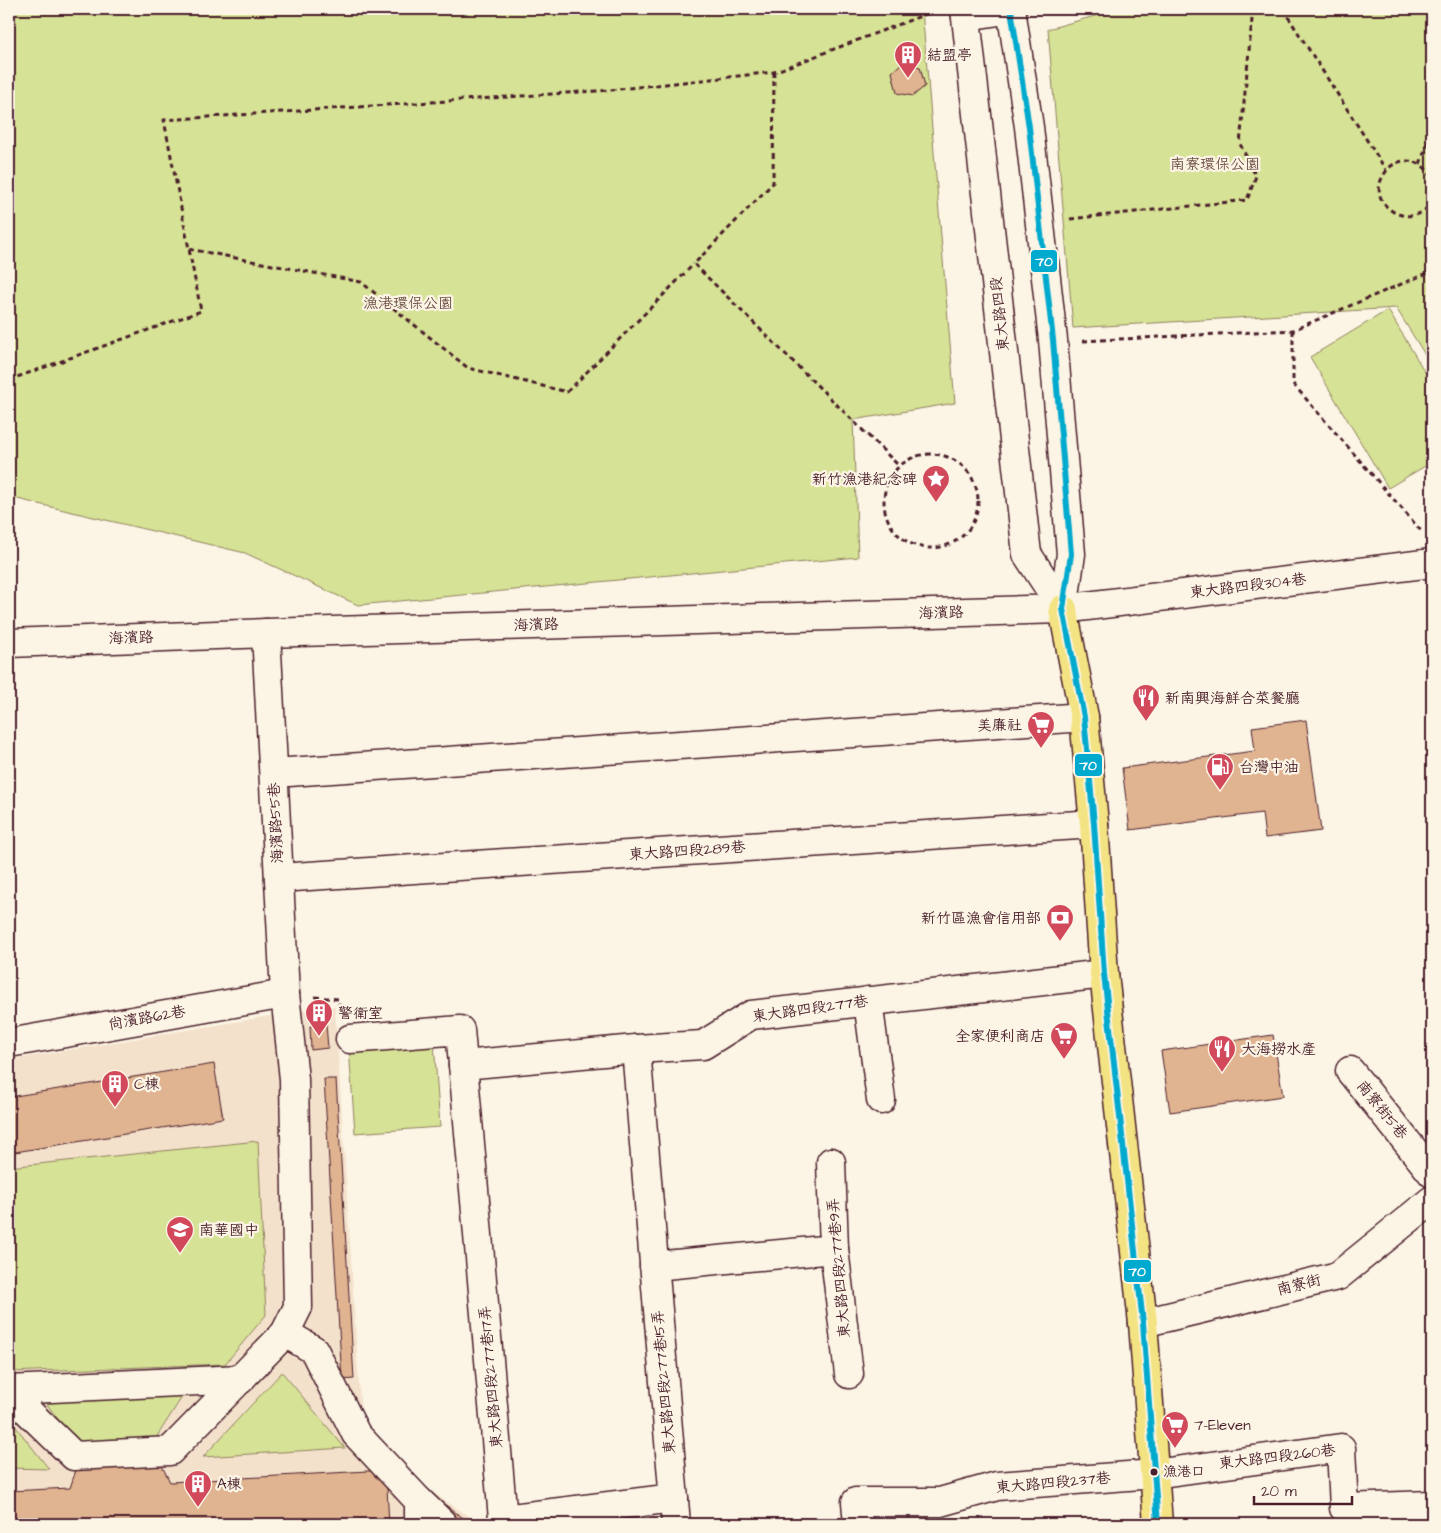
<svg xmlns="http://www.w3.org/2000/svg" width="1441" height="1533" font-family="'Architects Daughter','LXGW WenKai TC',sans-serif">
	<rect width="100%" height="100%" fill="#fcf5e5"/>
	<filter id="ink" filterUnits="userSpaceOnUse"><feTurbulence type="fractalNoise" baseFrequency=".02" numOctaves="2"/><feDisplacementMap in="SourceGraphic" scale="10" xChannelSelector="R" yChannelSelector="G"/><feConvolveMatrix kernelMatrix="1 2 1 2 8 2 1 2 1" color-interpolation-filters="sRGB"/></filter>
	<g filter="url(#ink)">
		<path fill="#f4e1cc" d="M335 1006 363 1447 481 1524H9V1060L287 1013Z"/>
		<g fill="#d6e295" stroke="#908060">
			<path d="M9 9H922L955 403 853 420 858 557 358 605 245 553 9 497Z"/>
			<path d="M1120 9H1432V366L1396 308 1073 328 1048 29Z"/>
			<path d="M1388 310 1432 384V462L1388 488 1310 357Z"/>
			<path d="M434 1042 440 1127 355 1133 349 1048Z"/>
			<path d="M258 1141 266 1315 225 1364 9 1372V1167Z"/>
			<path d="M282 1372 345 1448 203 1457Z"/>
			<path d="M184 1394 156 1438 76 1444 46 1403Z"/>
			<path d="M9 1418 49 1469 9 1468Z"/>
		</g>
		<g fill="#e0b391" stroke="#4a1f2b">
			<path d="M903 62 920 67 925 86 913 96 897 93 892 72Z"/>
			<path d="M1306 720 1321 831 1265 838 1262 813 1130 830 1122 768 1255 751 1252 727Z"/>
			<path d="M326 1024 328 1048 311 1050 310 1026Z"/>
			<path d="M1273 1035 1283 1096 1170 1112 1161 1051Z"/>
			<path d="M214 1064 223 1118 9 1153V1097Z"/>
			<path d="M324 1079H336L354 1379 342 1380Z"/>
			<path d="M160 1462 170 1482 386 1470 389 1524H9V1491L70 1488 77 1467Z"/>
			<path d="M440 1501 466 1520 463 1524H453L434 1511Z"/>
		</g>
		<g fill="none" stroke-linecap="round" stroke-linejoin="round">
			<defs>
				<g id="minor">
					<path d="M965 9 1027 554 1063 609"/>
					<path d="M1011 9 1029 127 1053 340 1071 554 1063 609"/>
					<path d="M966 16 1012 9"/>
					<path d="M9 643 266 633 1063 609 1432 563"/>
					<path d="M274 773 1084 717"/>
					<path d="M279 878 1094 824"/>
					<path d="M868 1001 881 1100"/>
					<path d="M350 1039 460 1030 503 1519 674 1498"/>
					<path d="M9 1043 285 994"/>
					<path d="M636 1049 676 1524"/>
					<path d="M463 1065 636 1049 703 1045 751 1015 1104 974"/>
					<path d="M1350 1071 1432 1173"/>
					<path d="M831 1162 834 1249 849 1374"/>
					<path d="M654 1266 834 1249"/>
					<path d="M1143 1323 1338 1276 1432 1200"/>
					<path d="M285 1333 314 1350 356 1434 419 1501V1524"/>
					<path d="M9 1390 241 1379"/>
					<path d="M9 1393 74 1456 170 1451 285 1333 298 1307 294 1079 285 994 266 633"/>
					<path d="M419 1501 443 1524"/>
					<path d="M858 1524 856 1502H940L997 1486 1154 1474 1341 1448 1344 1508 1432 1505"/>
				</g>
				<path id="major" d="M1063 609 1084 717 1094 824 1104 974 1143 1323 1158 1524"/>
			</defs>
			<use href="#minor" stroke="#4a1f2b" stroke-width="31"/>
			<use href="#major" stroke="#4a1f2b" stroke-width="31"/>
			<g stroke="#4a1f2b" stroke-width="3" stroke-dasharray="5 4" stroke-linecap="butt">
				<path d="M1283 9 1386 170"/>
				<path d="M774 72 773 183 694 264 899 466"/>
				<path d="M1420 164 1432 131"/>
				<path d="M1432 177C1426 167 1417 160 1404 161 1396 162 1389 166 1385 173 1361 207 1418 235 1432 199"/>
				<path d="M1070 219 1247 200 1256 176 1240 144 1253 9"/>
				<path d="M189 249 361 282 468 368 567 392 694 264"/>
				<path d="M1293 330V384L1423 533"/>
				<path d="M1083 341 1293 330 1432 271"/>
				<path d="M9 380 201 311 164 120 611 90 774 72 934 11"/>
				<circle cx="931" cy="501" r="47"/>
				<path d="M315 997 338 999 341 1010"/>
			</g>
			<use href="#minor" stroke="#fcf5e5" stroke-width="28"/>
			<use href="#major" stroke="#f4e382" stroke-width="28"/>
			<defs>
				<path id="bus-1" d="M1011 9 1029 127 1053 340 1071 554 1063 609 1084 717 1094 824 1104 974 1143 1323 1158 1524"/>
			</defs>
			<use href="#bus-1" stroke="#fcf5e5" stroke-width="10"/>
			<use href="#bus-1" stroke="#00a9ce" stroke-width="6"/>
		</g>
	</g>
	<defs>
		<symbol id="building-pin" viewBox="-11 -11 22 30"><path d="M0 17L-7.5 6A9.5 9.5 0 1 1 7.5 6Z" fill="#d1495b" stroke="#fcf5e5"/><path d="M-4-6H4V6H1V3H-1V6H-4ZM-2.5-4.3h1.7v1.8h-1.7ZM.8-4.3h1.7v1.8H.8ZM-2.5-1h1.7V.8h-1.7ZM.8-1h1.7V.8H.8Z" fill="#fff"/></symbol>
		<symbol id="sight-pin" viewBox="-11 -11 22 30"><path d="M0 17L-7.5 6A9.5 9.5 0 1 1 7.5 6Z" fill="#d1495b" stroke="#fcf5e5"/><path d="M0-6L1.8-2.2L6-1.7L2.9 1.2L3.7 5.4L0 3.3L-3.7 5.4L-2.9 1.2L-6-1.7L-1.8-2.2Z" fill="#fff"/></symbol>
		<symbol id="restaurant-pin" viewBox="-11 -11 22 30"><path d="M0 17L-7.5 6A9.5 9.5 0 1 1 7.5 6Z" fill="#d1495b" stroke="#fcf5e5"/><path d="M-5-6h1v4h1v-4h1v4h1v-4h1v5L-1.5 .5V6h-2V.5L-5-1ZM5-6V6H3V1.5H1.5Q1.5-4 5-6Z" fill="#fff"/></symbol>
		<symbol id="supermarket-pin" viewBox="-11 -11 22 30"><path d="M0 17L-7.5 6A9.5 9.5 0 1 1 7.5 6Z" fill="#d1495b" stroke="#fcf5e5"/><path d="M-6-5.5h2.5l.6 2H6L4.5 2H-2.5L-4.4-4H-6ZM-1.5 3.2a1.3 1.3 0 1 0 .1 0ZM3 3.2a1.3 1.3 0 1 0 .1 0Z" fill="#fff"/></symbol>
		<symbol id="fuel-pin" viewBox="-11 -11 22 30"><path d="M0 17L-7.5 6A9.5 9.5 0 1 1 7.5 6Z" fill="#d1495b" stroke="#fcf5e5"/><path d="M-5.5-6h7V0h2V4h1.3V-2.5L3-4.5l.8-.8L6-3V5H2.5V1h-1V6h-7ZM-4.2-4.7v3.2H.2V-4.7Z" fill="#fff"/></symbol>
		<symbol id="bank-pin" viewBox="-11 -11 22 30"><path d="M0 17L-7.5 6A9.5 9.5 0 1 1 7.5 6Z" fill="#d1495b" stroke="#fcf5e5"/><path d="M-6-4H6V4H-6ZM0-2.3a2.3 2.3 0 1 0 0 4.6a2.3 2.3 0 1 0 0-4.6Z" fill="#fff"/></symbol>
		<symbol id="school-pin" viewBox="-11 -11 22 30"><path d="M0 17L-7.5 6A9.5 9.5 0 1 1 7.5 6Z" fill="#d1495b" stroke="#fcf5e5"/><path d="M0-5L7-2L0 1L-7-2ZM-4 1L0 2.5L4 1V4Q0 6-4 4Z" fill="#fff"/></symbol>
	</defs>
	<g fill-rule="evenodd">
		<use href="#building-pin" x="892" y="39" width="32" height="43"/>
		<use href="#sight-pin" x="920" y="463" width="32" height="43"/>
		<use href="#restaurant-pin" x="1130" y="682" width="32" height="43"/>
		<use href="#supermarket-pin" x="1025" y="709" width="32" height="43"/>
		<use href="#fuel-pin" x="1204" y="751" width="32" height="43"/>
		<use href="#bank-pin" x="1044" y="902" width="32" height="43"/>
		<use href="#building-pin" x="303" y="997" width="32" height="43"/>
		<use href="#supermarket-pin" x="1048" y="1020" width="32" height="43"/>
		<use href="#restaurant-pin" x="1206" y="1033" width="32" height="43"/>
		<use href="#building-pin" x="99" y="1068" width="32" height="43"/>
		<use href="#school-pin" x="164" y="1214" width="32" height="43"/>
		<use href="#supermarket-pin" x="1159" y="1409" width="32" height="43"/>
		<use href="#building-pin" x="182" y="1468" width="32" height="43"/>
	</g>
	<circle fill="#4a1f2b" stroke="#fcf5e5" stroke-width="2" cx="1154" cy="1472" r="4.5"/>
	<g text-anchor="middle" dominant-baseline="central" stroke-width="4.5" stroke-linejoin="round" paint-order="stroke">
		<g font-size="14" fill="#4a1f2b" stroke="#fcf5e5" text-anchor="start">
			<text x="1163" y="1472">漁港口</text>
		</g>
		<g font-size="15" fill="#4a1f2b" stroke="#fcf5e5" text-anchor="start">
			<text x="927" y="55">結盟亭</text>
			<text x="917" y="479" text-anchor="end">新竹漁港紀念碑</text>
			<text x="1165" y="698">新南興海鮮合菜餐廳</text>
			<text x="1022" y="725" text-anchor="end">美廉社</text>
			<text x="1239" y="767">台灣中油</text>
			<text x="1041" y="918" text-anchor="end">新竹區漁會信用部</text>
			<text x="338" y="1013">警衛室</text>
			<text x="1045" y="1036" text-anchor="end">全家便利商店</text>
			<text x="1241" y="1049">大海撈水產</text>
			<text x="134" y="1084">C棟</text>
			<text x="199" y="1230">南華國中</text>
			<text x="1194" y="1425">7-Eleven</text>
			<text x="217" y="1484">A棟</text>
		</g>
		<g font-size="15" fill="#6d5046" stroke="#fcf5e5">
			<text x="1215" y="164">南寮環保公園</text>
			<text x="408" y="303">漁港環保公園</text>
		</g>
		<g font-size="15" fill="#4a1f2b" stroke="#fcf5e5">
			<text transform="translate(1000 314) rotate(-96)">東大路四段</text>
			<text transform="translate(1248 586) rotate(-7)">東大路四段304巷</text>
			<text transform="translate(941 613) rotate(-2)">海濱路</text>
			<text transform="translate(536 625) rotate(-2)">海濱路</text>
			<text transform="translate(131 638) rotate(-2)">海濱路</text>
			<text transform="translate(276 823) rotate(-93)">海濱路55巷</text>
			<text transform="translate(687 851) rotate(-4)">東大路四段289巷</text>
			<text transform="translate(810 1009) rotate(-8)">東大路四段277巷</text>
			<text transform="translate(147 1018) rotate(-10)">尚濱路62巷</text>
			<text transform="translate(1382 1110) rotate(51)">南寮街5巷</text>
			<text transform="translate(839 1268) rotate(-95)">東大路四段277巷9弄</text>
			<text transform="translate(1299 1285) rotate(-14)">南寮街</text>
			<text transform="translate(491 1377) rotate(-95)">東大路四段277巷17弄</text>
			<text transform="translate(664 1382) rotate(-95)">東大路四段277巷15弄</text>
			<text transform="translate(1277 1457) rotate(-7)">東大路四段260巷</text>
			<text transform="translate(1053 1483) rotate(-5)">東大路四段237巷</text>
		</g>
	</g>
	<g stroke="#fcf5e5" stroke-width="2">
		<rect x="1030" y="249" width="28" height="24" rx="5" fill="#00a9ce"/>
		<rect x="1074" y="753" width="29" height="24" rx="5" fill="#00a9ce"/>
		<rect x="1123" y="1259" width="29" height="24" rx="5" fill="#00a9ce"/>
	</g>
	<g font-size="14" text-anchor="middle" font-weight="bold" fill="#fff">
		<text x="1044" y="266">70</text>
		<text x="1088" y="770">70</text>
		<text x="1137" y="1276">70</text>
	</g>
	<rect width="1441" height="1533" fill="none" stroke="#fcf5e5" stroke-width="30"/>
	<rect x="15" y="15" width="1411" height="1503" fill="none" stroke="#4a1f2b" stroke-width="2" filter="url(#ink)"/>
	<path d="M1254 1496v8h98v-8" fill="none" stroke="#4a1f2b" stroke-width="2.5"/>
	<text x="1261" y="1496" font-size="15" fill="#4a1f2b" stroke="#fcf5e5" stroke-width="4" paint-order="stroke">20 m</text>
</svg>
